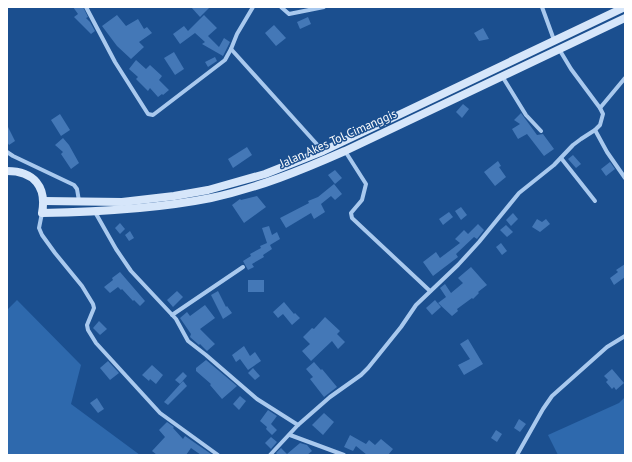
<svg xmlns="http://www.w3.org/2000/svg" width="632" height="462" font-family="'PT Sans',sans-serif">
	<rect width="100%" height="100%" fill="#1b4f8f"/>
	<g fill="#2e69ad">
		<path d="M17 300 81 365 71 404 140 455H7V310Z"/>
		<path d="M625 397V455H558L548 435 619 403Z"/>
	</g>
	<g fill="#4478b7">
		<path d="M73 7H83L88 17 86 18 90 22 95 31 91 34 74 17 78 14Z"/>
		<path d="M191 7H210L200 17Z"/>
		<path d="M117 15 126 26 138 19 144 29 147 27 152 33 139 42 144 47 131 59 117 46 102 26Z"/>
		<path d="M204 15 217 28 208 36 219 47 224 38 230 42 223 56 202 44 205 42 195 33 180 44 173 34 184 26 188 31Z"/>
		<path d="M308 17 311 24 300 29 297 22Z"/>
		<path d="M274 25 286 38 276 46 265 33Z"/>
		<path d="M483 28 489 39 479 41 474 33Z"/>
		<path d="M174 52 184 69 175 75 164 58Z"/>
		<path d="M215 57 217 61 208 67 205 62Z"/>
		<path d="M136 60 146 69 150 65 162 76 159 80 169 90 163 95 162 94 158 97 150 88 148 91 136 79 138 77 129 69Z"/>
		<path d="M463 104 469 109 462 118 456 112Z"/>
		<path d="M521 113 537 135 543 134 554 149 544 156 527 134 518 139 512 129 520 124 514 120Z"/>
		<path d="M60 114 70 130 61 136 51 120Z"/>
		<path d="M7 125 15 141 9 145 7 142Z"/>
		<path d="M63 138 69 145 79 163 71 169 61 154 63 152 55 145Z"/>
		<path d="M247 147 252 155 233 168 228 159Z"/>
		<path d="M573 155 581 164 576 168 568 159Z"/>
		<path d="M498 161 501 166 499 167 506 177 495 186 484 172Z"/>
		<path d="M610 162 615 169 606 176 601 169Z"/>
		<path d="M335 170 342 178 335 184 328 175Z"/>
		<path d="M334 184 342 194 335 200 331 196 321 204 325 212 314 219 311 213 286 228 280 218 309 203 308 201 318 197Z"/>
		<path d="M257 196 266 207 244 223 232 205 240 199 241 200Z"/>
		<path d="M461 207 467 215 461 220 455 211Z"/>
		<path d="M449 212 453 217 443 225 439 219Z"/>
		<path d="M513 213 518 219 511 226 506 220Z"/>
		<path d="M537 219 542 222 546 219 550 224 540 232 532 227Z"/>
		<path d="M120 223 125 229 120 234 115 228Z"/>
		<path d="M478 224 484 230 477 239 474 237 456 254 458 257 433 276 423 262 436 252 440 258 460 243 455 239 464 230 468 234Z"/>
		<path d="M506 225 513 232 507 237 500 230Z"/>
		<path d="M269 226 272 235 277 232 280 239 270 245 272 249 263 255 264 257 252 264 254 267 248 270 243 261 251 256 250 254 261 248 260 246 267 243 262 228Z"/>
		<path d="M130 231 134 238 129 241 125 235Z"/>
		<path d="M501 243 507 251 502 255 496 247Z"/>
		<path d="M625 264V277L614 285 610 278 618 272 616 270Z"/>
		<path d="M471 267 487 285 478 292 479 293 473 299 472 298 457 309 458 311 452 316 438 303 446 297 440 288 445 284 451 293 463 283 458 278Z"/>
		<path d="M120 272 145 301 140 306 134 300 133 301 122 289 121 290 118 287 110 293 104 287 113 280 112 278Z"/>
		<rect x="248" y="280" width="16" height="12"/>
		<path d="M177 291 183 297 173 307 167 300Z"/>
		<path d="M218 291 226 307 227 306 232 313 223 319 211 295Z"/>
		<path d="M435 300 441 307 432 315 426 308Z"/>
		<path d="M284 302 294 314 295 313 300 318 292 325 283 314 278 318 273 312Z"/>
		<path d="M205 305 215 318 200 329 215 344 207 351 200 344 199 345 190 337 191 334 180 318 187 312 190 316Z"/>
		<path d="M325 317 340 331 337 334 345 342 338 349 332 341 311 361 302 351 310 344 303 337 312 328 314 329Z"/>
		<path d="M99 321 107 329 100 335 93 328Z"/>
		<path d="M468 339 483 364 464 375 458 365 470 359 460 344Z"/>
		<path d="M244 346 250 356 255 352 261 361 248 370 240 359 236 362 232 355Z"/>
		<path d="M206 360 237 386 222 399 210 385 211 384 196 371V368Z"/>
		<path d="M108 361 119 373 110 380 100 368Z"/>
		<path d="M314 362 321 370 322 369 337 387 324 397 310 379 313 377 306 369Z"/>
		<path d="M152 365 163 375 156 384 150 379 149 381 142 375Z"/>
		<path d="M253 368 260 376 255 380 248 373Z"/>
		<path d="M612 369 624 383 616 390 614 387 612 389 606 382 608 380 604 376Z"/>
		<path d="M183 372 187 376 180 384 175 380Z"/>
		<path d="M183 381 187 386 168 405 164 402Z"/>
		<path d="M240 396 246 401 239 410 233 404Z"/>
		<path d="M97 398 104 409 98 413 90 403Z"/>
		<path d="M268 410 277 416 271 424 277 430 272 435 266 429 267 427 260 421Z"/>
		<path d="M324 413 334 422 323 435 312 425Z"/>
		<path d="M519 419 526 424 520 432 514 428Z"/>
		<path d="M167 422 174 427 173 428 183 439 185 436 211 454 210 455H201L191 448 186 455H157L152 451 165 437 159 430Z"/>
		<path d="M496 430 502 434 497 442 491 438Z"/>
		<path d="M350 435 366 444 369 440 375 445 381 439 393 449 388 455H367L356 446 353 451 344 447Z"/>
		<path d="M271 437 277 442 271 449 265 443Z"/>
		<path d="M300 443 307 445 312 451 307 455H278L276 453 281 448 287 454Z"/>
	</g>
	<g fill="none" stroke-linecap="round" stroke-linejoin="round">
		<g stroke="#a9c9ee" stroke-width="4">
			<path d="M86 7 115 62 148 114 153 115 225 60 231 49 237 34 253 7"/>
			<path d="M281 7 289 14 324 7"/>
			<path d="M542 7 554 40"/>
			<path d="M231 49 323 151"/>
			<path d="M502 76 526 115 541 131"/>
			<path d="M600 108 625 78"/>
			<path d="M595 130 607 152 625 178"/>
			<path d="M345 151 366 184 362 200 351 213 352 218 430 291"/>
			<path d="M7 152 13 156 74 185 77 189 79 201"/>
			<path d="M561 158 595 201"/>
			<path d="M95 212 116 249 131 271 176 319 188 341 206 355 257 399 298 425"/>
			<path d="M42 213 39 228 42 235 55 253 82 286 93 304 94 308 87 325 88 330 96 343 160 413 218 455"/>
			<path d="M172 315 243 267"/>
			<path d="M290 435 344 455"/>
			<path d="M270 455 298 425 330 397 361 375 368 368 401 327 416 305 458 265 479 242 519 193 554 165 573 145 581 139 595 130 600 125 603 114 600 108 571 69 559 49"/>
			<path d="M517 455 543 409 552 396 607 347 625 336"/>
		</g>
		<g stroke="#d6e6fa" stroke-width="8">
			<path d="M7 171C34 171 47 187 42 213 99 212 156 209 211 198 258 188 302 170 345 151L625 18"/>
			<path d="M44 201 122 202 174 196 208 190 265 174 323 151 625 7"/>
		</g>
	</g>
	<g text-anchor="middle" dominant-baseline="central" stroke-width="3" stroke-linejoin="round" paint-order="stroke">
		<g font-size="12" fill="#fff" stroke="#1b4f8f">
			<text transform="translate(338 138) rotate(-24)">Jalan Akes Tol Cimanggis</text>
		</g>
	</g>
	<rect width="632" height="462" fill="none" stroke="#ffffff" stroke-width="16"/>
</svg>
